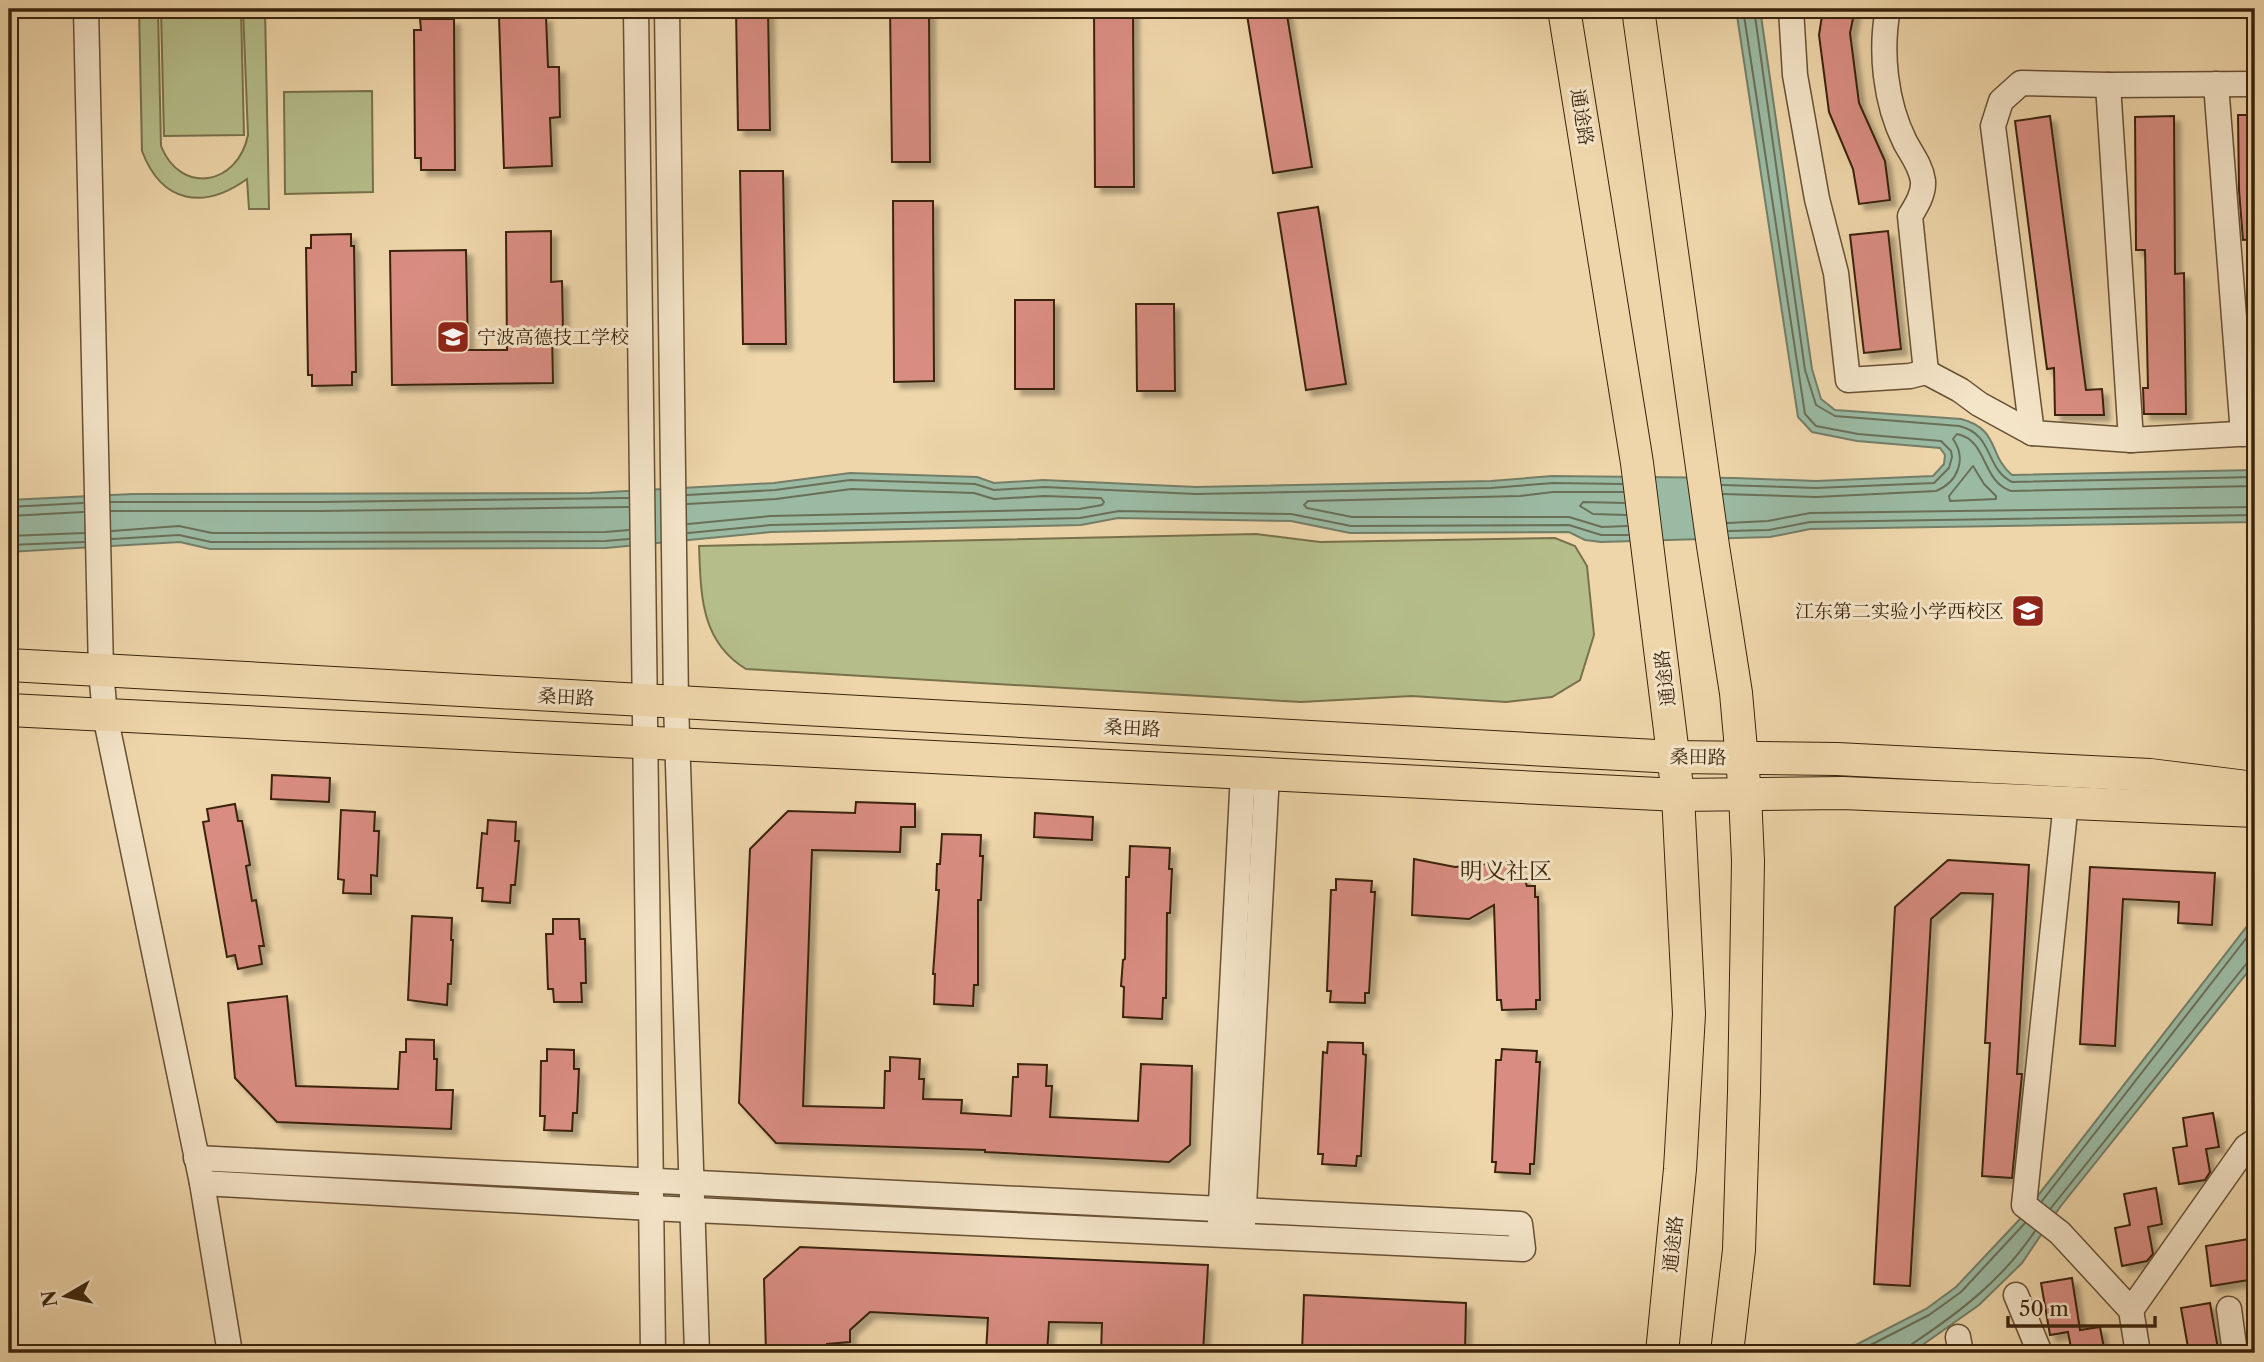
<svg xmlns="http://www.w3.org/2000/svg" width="2264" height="1362" font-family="'Libre Caslon Text','Noto Serif SC',serif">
	<defs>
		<filter id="shadow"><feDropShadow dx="6" dy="6" stdDeviation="2" flood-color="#0004"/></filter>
	</defs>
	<rect width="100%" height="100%" fill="#eed6aa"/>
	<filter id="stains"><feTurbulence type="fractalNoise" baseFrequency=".00286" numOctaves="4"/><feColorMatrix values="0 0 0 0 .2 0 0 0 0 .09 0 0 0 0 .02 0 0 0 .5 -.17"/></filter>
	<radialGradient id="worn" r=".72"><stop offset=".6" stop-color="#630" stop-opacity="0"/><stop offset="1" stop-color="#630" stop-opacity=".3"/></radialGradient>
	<g fill="#b5be8b" stroke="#78714c" stroke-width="2">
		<path d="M139 9H158L161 146C181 196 238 185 248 135L243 9H265L269 209H249L247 179C204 210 162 204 142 151Z"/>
		<path d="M161 9H241L244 135 164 136Z"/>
		<path d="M372 91 373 192 285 194 284 92Z"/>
		<path d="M1256 534 1320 542 1555 538 1575 546 1587 566 1594 635 1580 680 1552 697 1506 702 1412 696 1301 702 746 669C700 641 701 594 699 546Z"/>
	</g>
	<g fill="#9bbaa3" stroke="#747e67" stroke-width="2">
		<path d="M1736 9H1760L1812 369 1821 399 1835 410 1961 419C2000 429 1988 455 2012 475L2255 470V522L1810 529 1770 537 1601 542 1585 540 1569 532 1350 533 1291 521 1118 518 1081 525 771 532 606 548 210 549 180 542 9 552V500L133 494 590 493 774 483 850 473 977 477 994 483 1043 480 1196 487 1491 481 1552 476 1735 478 1816 481 1933 476 1944 464 1945 455 1940 448 1857 441 1812 432 1798 417Z"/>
		<path d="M2255 916V963L2060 1207 2022 1263 1979 1305 1911 1353H1840L1926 1309 1956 1287 2019 1220Z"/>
	</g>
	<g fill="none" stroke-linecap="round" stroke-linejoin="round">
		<g stroke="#6a6f58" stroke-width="2">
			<path d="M1754 9 1805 370 1816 405 1835 416 1959 426C1994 434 1985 469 2012 482L2255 477"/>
			<path d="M1973 466 1984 484 1996 496V499L1950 501 1949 496Z"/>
			<path d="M1722 485 1816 488 1934 483 1949 468 1952 457 1951 451 1941 441 1858 434 1816 426 1805 414 1743 9"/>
			<path d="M1623 492H1553L1520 496 1308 501 1304 505 1307 508 1352 517H1569L1602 527 1627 526"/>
			<path d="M1723 494 1816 497 1936 491C1958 482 1967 459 1953 439L1957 434C1988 440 1981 481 2011 491L2255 486"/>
			<path d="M687 495 775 490 850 480 975 484 994 490 1044 487 1196 494 1491 488 1553 483 1622 484"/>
			<path d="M111 502H320L628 498"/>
			<path d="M1624 503 1583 502 1580 506 1593 514 1626 515"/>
			<path d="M687 504 776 499 851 489 974 493 994 499 1044 496 1101 498 1104 502 1102 505 1079 509 771 516 688 524"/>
			<path d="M9 507 83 503"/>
			<path d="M111 511H320L628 507"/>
			<path d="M9 516 83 512"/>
			<path d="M1727 523 1768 521 1810 513 2255 507"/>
			<path d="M112 531 179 526 212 533 605 532 629 530"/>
			<path d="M1729 531 1769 530 1810 522 2255 515"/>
			<path d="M688 533 771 525 1080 518 1119 511 1291 514 1351 526 1569 525 1601 535H1628"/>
			<path d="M9 536 84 533"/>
			<path d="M112 539 179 535 211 542 605 541 629 539"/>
			<path d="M9 545 84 542"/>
			<path d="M2042 1201 2255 927"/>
			<path d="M2051 1208 2247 963 2255 960"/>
			<path d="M1855 1353 1929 1315 1961 1292 2025 1223"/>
			<path d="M1908 1353 1912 1344C1960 1312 2002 1280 2035 1231"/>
		</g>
	</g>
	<g fill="#d98d82" stroke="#3a240c" stroke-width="2" filter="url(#shadow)">
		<path d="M736 9H768L770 130H738Z"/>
		<path d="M890 9H929L930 162H892Z"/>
		<path d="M1246 9H1286L1312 167 1273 173Z"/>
		<path d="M1823 9H1855L1850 33 1859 103 1885 161 1890 200 1859 204 1853 169 1829 112 1819 35Z"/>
		<path d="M1094 10H1133L1134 187H1095Z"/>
		<path d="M546 16 548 67H559L560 117 550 118 552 166 504 168 499 17Z"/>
		<path d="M420 19H454L455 170H421V158H415L414 30H421Z"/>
		<path d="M2238 115H2255V239L2243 240 2239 190Z"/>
		<path d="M2050 116 2086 390 2102 389 2104 415H2055L2054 368 2047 369 2015 121Z"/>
		<path d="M2174 116 2175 274 2184 273 2186 414H2144L2143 388H2148L2145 250H2136L2135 117Z"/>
		<path d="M740 171H783L786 344H743Z"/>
		<path d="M893 201H933L934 381 894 382Z"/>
		<path d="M1318 207 1346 384 1306 390 1278 213Z"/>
		<path d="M551 231V282L562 281 563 331H552L553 383 392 385 390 251 466 250 468 350H507L506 232Z"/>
		<path d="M1888 231 1901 349 1864 353 1850 235Z"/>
		<path d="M351 234V246H354L356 372H352V385L312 386V375H308L306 248H311V235Z"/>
		<rect x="1015" y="300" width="39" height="89"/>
		<path d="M1136 304H1174L1175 391H1137Z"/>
		<path d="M272 775 330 778 329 802 271 799Z"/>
		<path d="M856 802 915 804V827H901L900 852 812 850 803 1106 884 1108 885 1071H890V1057L920 1059 919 1079H924L923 1099 962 1100 961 1113 1011 1116 1013 1077H1018V1064L1047 1065 1046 1086H1052L1050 1117 1138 1121 1141 1064 1192 1066 1190 1145 1169 1162 985 1152V1150L776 1143 739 1103 750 849 788 811 855 813Z"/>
		<path d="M235 804 238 821H242L250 865 246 866 252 901 256 900 264 946H259L262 964 238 969 235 955 227 957 203 822 209 821 207 809Z"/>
		<path d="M341 810 375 812 374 831H379L377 876 371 875V894L343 893 344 880 338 879Z"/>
		<path d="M1035 813 1093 817 1092 840 1034 837Z"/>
		<path d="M488 820 516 822 515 841H519L515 885H511L510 903 482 901 483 888H477L482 833 487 834Z"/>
		<path d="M942 834 981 835 980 856H983L981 900H978V985H974L973 1006 934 1004 935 974H933L939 890H936L937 864H940Z"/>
		<path d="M1130 846 1170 848 1169 869H1172L1170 913H1167L1166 998H1163L1162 1019 1123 1017 1124 987 1121 986 1123 960 1125 959 1126 877H1129Z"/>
		<path d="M1414 859 1455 867 1508 862 1521 870 1527 886H1535V897H1538L1540 1000H1536V1009L1502 1010 1501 1000H1497L1494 905 1469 919 1412 915Z"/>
		<path d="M1948 860 2029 865 2017 1074H2022L2012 1178 1982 1176 1990 1043H1985L1993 894 1961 893 1931 919 1910 1286 1874 1284 1895 907Z"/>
		<path d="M2090 867 2215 873 2212 925 2178 923 2179 902 2123 899 2115 1046 2080 1044Z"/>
		<path d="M1336 879 1372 881 1371 892H1375L1369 993H1365V1003L1330 1002 1331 991H1327L1331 890H1336Z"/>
		<path d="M412 916 452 918 451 940H453L451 984H448L447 1005 408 1000Z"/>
		<path d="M553 919H579L580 939H585L586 983H581L582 1002H554L553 989H548L546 934H553Z"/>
		<path d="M287 996 296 1086 398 1089 400 1052H406V1039L434 1040V1059H437L436 1090H453L451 1129 277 1122 235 1078 228 1003Z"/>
		<path d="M1328 1042 1363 1043V1054L1366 1055 1361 1156H1357L1356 1166 1322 1164 1323 1154H1318L1323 1052 1327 1053Z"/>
		<path d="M547 1049 574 1050V1069H579L577 1113H573L572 1131 544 1130 545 1116H540L541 1061H547Z"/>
		<path d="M1502 1049 1537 1051 1536 1062H1540L1534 1164H1530V1174L1495 1172 1496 1162H1492L1496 1060H1501Z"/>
		<path d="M2213 1113 2219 1147 2206 1149 2210 1172 2205 1180 2179 1184 2173 1148 2187 1146 2183 1118Z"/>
		<path d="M2156 1188 2162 1224 2148 1227 2153 1254 2147 1261 2122 1266 2115 1228 2130 1225 2124 1194Z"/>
		<path d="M2255 1238V1279L2211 1286 2206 1246Z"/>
		<path d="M800 1247 1208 1265 1203 1353H1101L1102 1323 1049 1322 1047 1353H986L988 1318 870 1312 850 1330V1342L827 1344V1353H766L764 1279Z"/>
		<path d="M2072 1278 2080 1330 2100 1327 2105 1353H2072L2068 1332 2050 1335 2041 1283Z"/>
		<path d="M1304 1295 1466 1303 1465 1353H1302Z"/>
		<path d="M2210 1303 2218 1349 2209 1351 2210 1353H2189L2181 1308Z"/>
	</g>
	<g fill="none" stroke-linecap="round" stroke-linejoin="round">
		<defs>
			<g id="minor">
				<path d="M86 9 101 671 105 715 202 1183 230 1353"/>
				<path d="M636 9 653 1353"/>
				<path d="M667 9 676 703 697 1353"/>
				<path d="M1791 9 1795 75 1817 199 1836 273 1848 380 1910 376 1926 372 1960 390 1979 404 2032 433 2131 440 2255 433"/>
				<path d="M1888 9C1880 51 1885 102 1905 142 1912 155 1921 166 1923 181 1924 194 1916 206 1910 216L1926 372"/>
				<path d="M2216 84 2243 434"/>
				<path d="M2108 85 2131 440"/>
				<path d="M2032 433 1993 126 2001 101 2021 83 2108 85 2255 84"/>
				<path d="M2066 802 2024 1205 2060 1233 2131 1310 2138 1353"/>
				<path d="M196 1158 1520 1224 1523 1249 651 1208 202 1183"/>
				<path d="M1220 1223 1243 773"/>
				<path d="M1243 1224 1267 774"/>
				<path d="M2016 1295 2040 1353"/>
				<path d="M2229 1309 2235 1353"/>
				<path d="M2131 1310 2246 1147 2255 1141"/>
				<path d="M1958 1337 1961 1353"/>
			</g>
			<g id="major">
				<path d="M1564 9 1637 463 1678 795 1689 1014 1680 1169 1662 1353"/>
				<path d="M1638 9 1713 546 1736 693 1745 794 1748 861 1744 1092 1739 1250 1727 1353"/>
				<path d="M9 665 1674 757 1837 759 2150 775 2255 788"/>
				<path d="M9 710 1678 795 1843 793 2255 811"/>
			</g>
		</defs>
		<use href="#minor" stroke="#675034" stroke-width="27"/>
		<use href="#major" stroke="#3a240c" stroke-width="34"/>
		<use href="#minor" stroke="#f4e4c8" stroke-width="24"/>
		<use href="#major" stroke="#eed6aa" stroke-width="32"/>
	</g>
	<defs>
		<symbol id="university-square" viewBox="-11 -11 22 22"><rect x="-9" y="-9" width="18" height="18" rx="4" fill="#8f2418" stroke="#f4e4c8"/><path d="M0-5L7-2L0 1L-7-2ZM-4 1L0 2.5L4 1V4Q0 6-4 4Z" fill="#fff"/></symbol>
		<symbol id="school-square" viewBox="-11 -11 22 22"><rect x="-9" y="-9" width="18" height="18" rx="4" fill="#8f2418" stroke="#f4e4c8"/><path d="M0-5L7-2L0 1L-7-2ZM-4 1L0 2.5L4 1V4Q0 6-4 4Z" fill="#fff"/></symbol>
	</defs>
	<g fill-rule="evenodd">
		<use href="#university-square" x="434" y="318" width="38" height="38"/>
		<use href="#school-square" x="2009" y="592" width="38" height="38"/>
	</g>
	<g text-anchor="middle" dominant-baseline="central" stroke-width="6" stroke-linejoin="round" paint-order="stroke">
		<g font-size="19" fill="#3a240c" stroke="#f4e4c8">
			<text transform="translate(1582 117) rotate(81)">通途路</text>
			<text transform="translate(1665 678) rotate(-97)">通途路</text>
			<text transform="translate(566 697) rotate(3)">桑田路</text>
			<text transform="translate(1132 728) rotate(3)">桑田路</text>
			<text transform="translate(1698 757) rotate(1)">桑田路</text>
			<text transform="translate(1673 1244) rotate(-84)">通途路</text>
		</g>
		<g font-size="19" fill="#3a240c" stroke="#f4e4c8" text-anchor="start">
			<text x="477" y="337">宁波高德技工学校</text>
			<text x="2004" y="611" text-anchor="end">江东第二实验小学西校区</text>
		</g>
		<g font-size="23" fill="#3a240c" stroke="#f4e4c8">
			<text x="1506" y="871">明义社区</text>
		</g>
	</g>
	<rect width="2264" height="1362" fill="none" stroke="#eed6aa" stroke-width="35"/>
	<rect x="10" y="10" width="2243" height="1341" fill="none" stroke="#3a240c" stroke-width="3.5"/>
	<rect x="18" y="18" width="2229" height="1327" fill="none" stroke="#3a240c" stroke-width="2"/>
	<g transform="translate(66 1296) rotate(261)" stroke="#f4e4c8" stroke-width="5" paint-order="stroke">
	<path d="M0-5L12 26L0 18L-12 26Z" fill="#3a240c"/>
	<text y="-10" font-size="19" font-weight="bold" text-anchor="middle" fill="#3a240c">N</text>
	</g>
	<path d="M2008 1316v10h147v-10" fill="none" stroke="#3a240c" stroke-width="3.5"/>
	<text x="2019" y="1316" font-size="21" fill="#3a240c" stroke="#f4e4c8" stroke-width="5" paint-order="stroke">50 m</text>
	<rect width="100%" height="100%" filter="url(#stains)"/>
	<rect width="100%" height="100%" fill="url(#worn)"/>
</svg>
